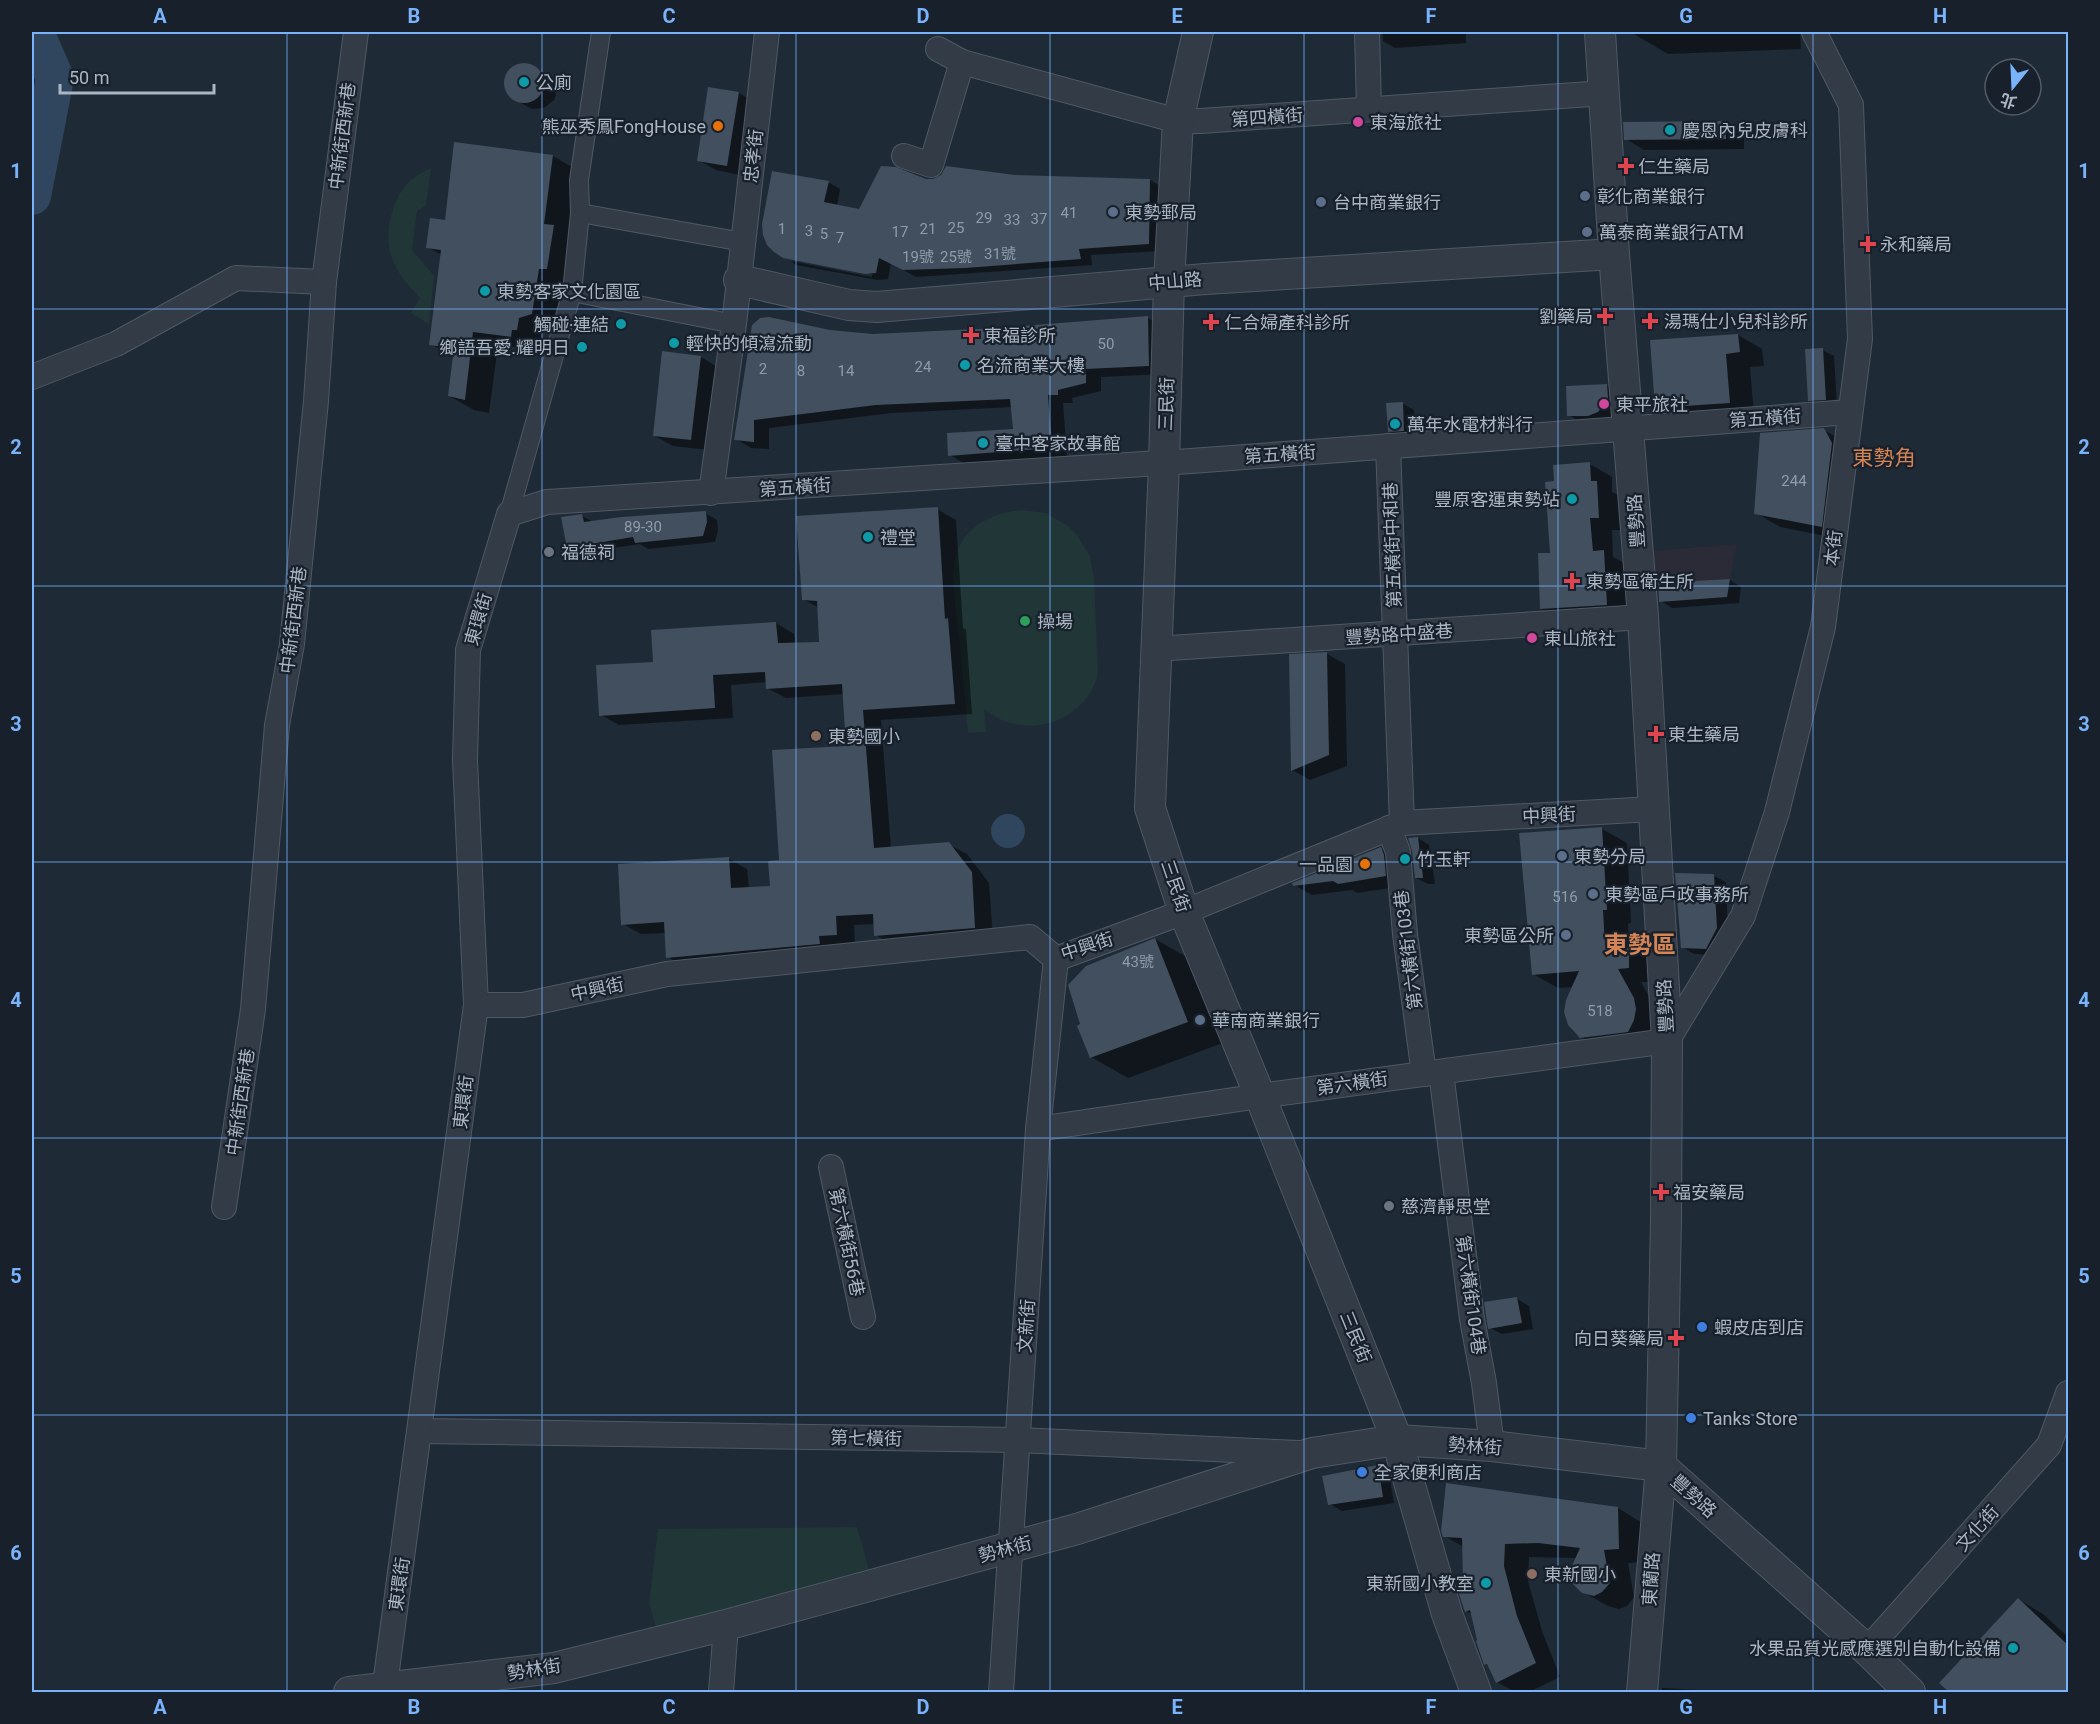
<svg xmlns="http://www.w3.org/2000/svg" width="2100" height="1724" font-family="Roboto,'Noto Sans TC',sans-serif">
	<rect width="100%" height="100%" fill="#1e2a36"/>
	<path fill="#2b2a37" d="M1737 544 1730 579 1654 584 1652 551Z"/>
	<g fill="#203637">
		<path d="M431 168 426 205 417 211 412 250 434 276 429 324 411 313 420 298C410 287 399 276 393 261 383 239 390 205 405 186 412 177 421 173 431 168Z"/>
		<path d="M1022 510 1046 513 1068 526 1077 535 1090 556 1094 579 1098 674C1085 724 1023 742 984 709L986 732 968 733C965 702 962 671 960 641 957 614 947 569 960 545 972 522 997 512 1022 510Z"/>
		<path d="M857 1527 870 1573 657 1630 649 1603 658 1529Z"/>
	</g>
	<circle fill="#30465e" cx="1008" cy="831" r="17"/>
	<g fill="#0007">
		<path d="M1382 32H1466V43L1395 48 1383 41Z"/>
		<path d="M1631 32H1800L1801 49 1668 54 1632 33Z"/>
		<path d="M516 66H531L553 79 556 95 554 100 544 108 532 109 514 99 507 89 506 77Z"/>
		<path d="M709 88 739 93 757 104 745 176 716 170 698 160Z"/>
		<path d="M1725 122 1744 133V149L1644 150 1626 139Z"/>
		<path d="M553 156 577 170 568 235 578 240 571 282H563L556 327 543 332 541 344 536 343 535 350 498 345 489 413 474 410 449 396 454 357 431 344 442 255 427 247 446 222Z"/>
		<path d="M1015 177 1150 180 1162 187 1161 251 1091 255 1092 265 916 277 891 263 888 279 878 280 796 265 791 261 872 277V274L783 257 828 182 840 189 837 206 860 210 926 180Z"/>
		<path d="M1148 318 1163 327 1164 374 1101 377V391L1072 398 1073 403H1063L1067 456 965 464 950 455 1014 431 1013 407 892 413 769 428V449L751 448 736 439 830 331 873 335 998 330Z"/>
		<path d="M1738 335 1762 349 1764 366 1750 367 1754 416 1681 422 1657 408Z"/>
		<path d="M1822 350 1834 356 1837 406 1821 407 1809 400Z"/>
		<path d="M701 357 719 368 709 450 673 446 655 436Z"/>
		<path d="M1607 386 1631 400 1629 417 1593 430 1569 415Z"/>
		<path d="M1402 403 1414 410 1415 437 1401 438 1389 431Z"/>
		<path d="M1824 430 1848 444 1846 540 1780 527 1756 513Z"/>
		<path d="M1590 464 1612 477V492L1618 495 1620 530H1612L1613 557 1626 564 1629 617 1563 621 1541 609 1552 554 1556 482Z"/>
		<path d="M937 509 956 520 963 628 966 630 972 714 881 720 891 848 948 844 967 854 989 883 993 938 894 946 876 935 875 924 854 925 855 945 686 968 668 957 666 933 641 934 623 924 729 859 747 869 749 888 772 887 781 862 847 747 844 694 786 698 767 688V682L731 685 733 718 619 725 601 715 655 663 776 623 794 634 795 644 821 643 819 608 803 599Z"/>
		<path d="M705 513 717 520 718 530 715 542 648 549 640 544 580 553 568 547 582 516 593 522Z"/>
		<path d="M1730 580 1741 587 1739 603 1672 608 1661 601 1659 585Z"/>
		<path d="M1327 654 1345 664 1347 766 1310 780 1292 770Z"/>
		<path d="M1602 829 1627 843 1631 923 1628 924 1629 947 1653 961 1654 982H1641L1658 1013V1035L1606 1052 1581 1037 1573 987 1558 988 1533 974 1520 835Z"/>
		<path d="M1418 838 1429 845 1435 884H1428L1416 878Z"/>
		<path d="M1381 849 1399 859 1403 886 1357 893 1352 890 1312 895 1294 885Z"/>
		<path d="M1714 876 1726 882 1728 935 1718 955 1694 954 1682 947Z"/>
		<path d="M1155 939 1192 960 1223 1043 1128 1078 1091 1057Z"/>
		<path d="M1517 1299 1529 1306 1533 1329 1502 1334 1490 1328Z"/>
		<path d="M1377 1467 1389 1473 1394 1503 1342 1511 1330 1504Z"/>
		<path d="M1618 1508 1642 1523 1643 1562 1628 1563 1634 1597 1627 1606 1619 1609 1608 1606 1583 1592 1577 1558 1529 1557 1528 1581 1542 1631 1560 1677 1529 1692H1515L1497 1682 1490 1666 1486 1664 1472 1614 1466 1611 1464 1547 1444 1536Z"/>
		<path d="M2018 1599 2043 1614 2068 1637V1692H1951L1941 1683Z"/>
		<path d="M1662 1688 1735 1692H1662Z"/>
	</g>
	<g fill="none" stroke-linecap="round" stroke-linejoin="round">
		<path stroke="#30465e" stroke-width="38" d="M32 196 55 78 35 32"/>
	</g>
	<g fill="#414f5e">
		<circle cx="524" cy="83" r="20"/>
		<path d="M708 87 739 92 727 166 697 161Z"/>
		<path d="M1726 121V139L1624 140 1623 122Z"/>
		<path d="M454 142 553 155 544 224 554 225 547 269H539L532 314 519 318 517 330H512L511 337 473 332 465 400 448 396 454 348 429 345 441 250 426 248 430 218 445 220Z"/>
		<path d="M881 166 896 167 926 179H933L941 175 946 166 1015 175 1150 179 1149 244 1079 249 1081 259 965 268 903 270 879 258 876 273 865 274 783 258 774 252 767 245 763 235 762 224 772 171 829 181 824 202 859 209Z"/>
		<path d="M1148 316 1149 366 1086 369V383L1058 390V395H1048L1052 448 948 456 947 433 1013 429 1010 399 876 405 754 420V442L734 440 752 325 760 318 769 317 830 330 873 334 998 328Z"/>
		<path d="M1738 334 1740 352 1726 354 1730 403 1655 408 1650 340Z"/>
		<path d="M1823 348 1826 400 1808 401 1805 349Z"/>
		<path d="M662 351 701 356 691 440 653 436Z"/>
		<path d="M1607 384 1608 398 1598 412 1588 416H1567L1566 386Z"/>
		<path d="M1403 402 1404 431 1388 432 1386 403Z"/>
		<path d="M1824 428 1832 443 1822 527 1754 514 1760 433Z"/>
		<path d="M1590 462 1591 481H1597L1599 518H1590L1593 551 1604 550 1607 605 1540 609 1538 553H1550L1545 482 1554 481 1553 465Z"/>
		<path d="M938 507 945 619 948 618 955 704 863 710 874 848 949 842 972 872 975 928 874 936 873 914 836 916 837 935 819 936 820 944 666 958 664 922 621 925 618 864 729 857 731 888 770 886 768 861 779 860 772 750 846 746 842 684 766 689 765 672 713 675 715 708 599 716 596 665 653 662 651 630 776 622 778 643 819 642 817 601 802 600 796 516Z"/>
		<path d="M706 511 707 522 703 536 635 543 633 537 567 548 561 517 582 514 584 522 621 517Z"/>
		<path d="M1730 579 1727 597 1659 602 1658 583Z"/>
		<path d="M1327 652 1329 755 1291 771 1289 654Z"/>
		<path d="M1602 827 1607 910H1603L1605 945H1629V968L1618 969 1634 998 1636 1009 1634 1020 1628 1032 1580 1038 1568 1025 1564 1012 1566 1000 1579 971 1532 975 1519 833Z"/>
		<path d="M1418 837 1423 878H1415L1412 851 1408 838Z"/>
		<path d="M1381 847 1384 855 1386 876 1338 884 1333 881 1293 886 1292 883Z"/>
		<path d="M1675 873 1714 874 1717 928 1706 949 1681 948Z"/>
		<path d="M1155 938 1188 1022 1090 1058 1077 1026 1080 1024 1068 985 1086 966Z"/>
		<path d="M1517 1297 1522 1323 1488 1329 1484 1302Z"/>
		<path d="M1378 1465 1383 1497 1328 1505 1322 1476Z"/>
		<path d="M1446 1483 1618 1507 1619 1549 1604 1550 1610 1583 1602 1592 1594 1596 1582 1593 1573 1584 1570 1570 1580 1548 1538 1543 1505 1544 1504 1566 1517 1616 1536 1663 1496 1683 1487 1664 1484 1665 1476 1641 1477 1640 1470 1610 1465 1612 1457 1588V1586L1463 1583 1462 1538 1443 1537 1441 1531Z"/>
		<path d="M2018 1598 2068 1645V1692H1949L1939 1683Z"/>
	</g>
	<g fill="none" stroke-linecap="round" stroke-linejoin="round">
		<defs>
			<g id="pedestrian">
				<path d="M580 213 743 242"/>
				<path d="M572 292 734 324"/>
				<path d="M509 514 572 292 580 213 579 180 601 32"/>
			</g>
			<g id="minor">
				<path d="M1367 32 1369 109"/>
				<path d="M938 49 962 62 1178 121H1201L1605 93"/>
				<path d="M904 156 931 165 962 62"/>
				<path d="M32 377 116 344 236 278 324 282"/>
				<path d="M1388 446 1402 823"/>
				<path d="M711 493 734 324 767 32"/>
				<path d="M1155 649 1643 617"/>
				<path d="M1389 828 1398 852 1405 934 1424 1074"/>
				<path d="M476 1005H523L667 974 1030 937 1056 959 1184 912 1402 823 1653 809"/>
				<path d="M1441 1072 1472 1319 1484 1383 1492 1446"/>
				<path d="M1038 1129 1260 1096 1667 1041 1743 916 1777 812 1823 627 1860 339 1851 105 1814 32"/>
				<path d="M831 1167 863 1317"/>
				<path d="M224 1207 253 1009 277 725 292 644 316 401 324 282 356 32"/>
				<path d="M420 1431 1018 1440 1299 1453"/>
				<path d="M1867 1650 2049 1445 2068 1393"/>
				<path d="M384 1692 476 1005 465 760 468 650 509 514 547 502 1191 461 1850 412"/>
				<path d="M721 1692 726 1625"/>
				<path d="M1001 1692 1038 1129 1056 959"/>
			</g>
			<g id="tertiary">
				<path d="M1198 32 1178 121 1169 282 1164 463 1150 808 1184 912 1260 1096 1397 1440 1447 1614 1476 1692"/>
				<path d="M1600 32 1614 254 1643 617 1667 1041 1666 1220 1661 1466 1642 1692"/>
				<path d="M739 280 849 305 877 307 1205 279 1614 254"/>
				<path d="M1661 1466 1867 1650 1910 1692"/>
				<path d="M349 1692 554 1668 726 1625 1077 1529 1312 1453 1397 1440 1492 1446 1661 1466"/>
			</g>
		</defs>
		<use href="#pedestrian" stroke="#4f5965" stroke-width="20"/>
		<use href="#minor" stroke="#4f5965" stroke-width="26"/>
		<use href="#tertiary" stroke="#4f5965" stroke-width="32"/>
		<use href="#pedestrian" stroke="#323b46" stroke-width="18"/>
		<use href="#minor" stroke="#323b46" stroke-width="24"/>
		<use href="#tertiary" stroke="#323b46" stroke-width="30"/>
	</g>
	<path fill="none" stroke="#79b3fb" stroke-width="1.5" stroke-opacity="0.55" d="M287 32V1692M542 32V1692M796 32V1692M1050 32V1692M1304 32V1692M1558 32V1692M1813 32V1692M32 309H2068M32 586H2068M32 862H2068M32 1138H2068M32 1415H2068"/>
	<g fill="#0f9aa8" stroke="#17202b" stroke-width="2">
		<circle cx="524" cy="82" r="6"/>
		<circle cx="1670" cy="130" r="6"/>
		<circle cx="485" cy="291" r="6"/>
		<circle cx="621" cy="324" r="6"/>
		<circle cx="674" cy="343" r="6"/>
		<circle cx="582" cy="347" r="6"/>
		<circle cx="965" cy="365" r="6"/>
		<circle cx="1395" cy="424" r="6"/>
		<circle cx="983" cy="443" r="6"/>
		<circle cx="1572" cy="499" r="6"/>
		<circle cx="868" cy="537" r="6"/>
		<circle cx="1405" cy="859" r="6"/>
		<circle cx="1486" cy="1583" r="6"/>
		<circle cx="2013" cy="1648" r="6"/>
	</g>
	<g fill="#d1479c" stroke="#17202b" stroke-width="2">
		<circle cx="1358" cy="122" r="6"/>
		<circle cx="1604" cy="404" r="6"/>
		<circle cx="1532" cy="638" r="6"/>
	</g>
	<g fill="#e8710a" stroke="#17202b" stroke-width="2">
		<circle cx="718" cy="126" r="6"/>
		<circle cx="1365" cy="864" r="6"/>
	</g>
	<g fill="#e0444e" stroke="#17202b" stroke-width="2">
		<path d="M1623 157h6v6h6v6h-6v6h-6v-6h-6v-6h6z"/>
		<path d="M1865 235h6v6h6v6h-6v6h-6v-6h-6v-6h6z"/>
		<path d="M1602 307h6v6h6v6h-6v6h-6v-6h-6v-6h6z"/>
		<path d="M1647 312h6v6h6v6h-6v6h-6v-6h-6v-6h6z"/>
		<path d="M1208 313h6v6h6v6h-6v6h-6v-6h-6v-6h6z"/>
		<path d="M968 326h6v6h6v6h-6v6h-6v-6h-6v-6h6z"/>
		<path d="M1569 572h6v6h6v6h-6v6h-6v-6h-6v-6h6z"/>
		<path d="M1653 725h6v6h6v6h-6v6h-6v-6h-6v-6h6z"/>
		<path d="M1658 1183h6v6h6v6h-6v6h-6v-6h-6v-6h6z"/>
		<path d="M1673 1329h6v6h6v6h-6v6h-6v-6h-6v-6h6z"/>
	</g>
	<g fill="#5c6f8a" stroke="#17202b" stroke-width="2">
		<circle cx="1585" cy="196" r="6"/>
		<circle cx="1321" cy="202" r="6"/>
		<circle cx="1113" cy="212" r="6"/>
		<circle cx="1587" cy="232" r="6"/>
		<circle cx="1562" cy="856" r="6"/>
		<circle cx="1593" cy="894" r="6"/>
		<circle cx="1566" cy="935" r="6"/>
		<circle cx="1200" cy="1020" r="6"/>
	</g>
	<g fill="#6b7280" stroke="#17202b" stroke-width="2">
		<circle cx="549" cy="552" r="6"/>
		<circle cx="1389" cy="1206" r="6"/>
	</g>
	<circle fill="#2e9e5b" stroke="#17202b" stroke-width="2" cx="1025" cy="621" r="6"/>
	<g fill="#8d6e63" stroke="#17202b" stroke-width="2">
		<circle cx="816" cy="736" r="6"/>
		<circle cx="1532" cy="1574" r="6"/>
	</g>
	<g fill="#3f7fe0" stroke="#17202b" stroke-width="2">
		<circle cx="1702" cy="1327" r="6"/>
		<circle cx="1691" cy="1418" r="6"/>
		<circle cx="1362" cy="1472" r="6"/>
	</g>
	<g text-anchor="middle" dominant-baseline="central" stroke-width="4.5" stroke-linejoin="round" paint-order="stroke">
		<g font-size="15" fill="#909caa">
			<text x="1069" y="213">41</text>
			<text x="984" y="218">29</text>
			<text x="1039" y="219">37</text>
			<text x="1012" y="220">33</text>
			<text x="956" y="228">25</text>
			<text x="782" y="229">1</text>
			<text x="928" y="229">21</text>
			<text x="809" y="231">3</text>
			<text x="900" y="232">17</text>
			<text x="824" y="234">5</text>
			<text x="840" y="238">7</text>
			<text x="1000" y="254">31號</text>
			<text x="918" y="257">19號</text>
			<text x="956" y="257">25號</text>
			<text x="1106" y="344">50</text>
			<text x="923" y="367">24</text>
			<text x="763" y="369">2</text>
			<text x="801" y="371">8</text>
			<text x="846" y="371">14</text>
			<text x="1794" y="481">244</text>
			<text x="643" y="527">89-30</text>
			<text x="1565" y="897">516</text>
			<text x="1138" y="962">43號</text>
			<text x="1600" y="1011">518</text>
		</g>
		<g font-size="18" fill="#abb6c4" stroke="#17202b" text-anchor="start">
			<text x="536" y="82">公廁</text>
			<text x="1370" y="122">東海旅社</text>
			<text x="706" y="126" text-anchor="end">熊巫秀鳳FongHouse</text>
			<text x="1682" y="130">慶恩內兒皮膚科</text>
			<text x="1638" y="166">仁生藥局</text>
			<text x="1597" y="196">彰化商業銀行</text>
			<text x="1333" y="202">台中商業銀行</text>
			<text x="1125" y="212">東勢郵局</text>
			<text x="1599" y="232">萬泰商業銀行ATM</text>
			<text x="1880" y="244">永和藥局</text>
			<text x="497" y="291">東勢客家文化園區</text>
			<text x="1593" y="316" text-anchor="end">劉藥局</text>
			<text x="1664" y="321">湯瑪仕小兒科診所</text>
			<text x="1224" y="322">仁合婦產科診所</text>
			<text x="609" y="324" text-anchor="end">觸碰‧連結</text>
			<text x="984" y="335">東福診所</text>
			<text x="686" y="343">輕快的傾瀉流動</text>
			<text x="570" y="347" text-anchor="end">鄉語吾愛.耀明日</text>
			<text x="977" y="365">名流商業大樓</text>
			<text x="1616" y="404">東平旅社</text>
			<text x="1407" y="424">萬年水電材料行</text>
			<text x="995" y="443">臺中客家故事館</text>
			<text x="1560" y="499" text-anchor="end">豐原客運東勢站</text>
			<text x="880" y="537">禮堂</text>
			<text x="561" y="552">福德祠</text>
			<text x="1586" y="581">東勢區衛生所</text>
			<text x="1037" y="621">操場</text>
			<text x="1544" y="638">東山旅社</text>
			<text x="1668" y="734">東生藥局</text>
			<text x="828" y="736">東勢國小</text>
			<text x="1574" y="856">東勢分局</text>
			<text x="1417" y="859">竹玉軒</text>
			<text x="1353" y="864" text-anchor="end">一品園</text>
			<text x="1605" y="894">東勢區戶政事務所</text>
			<text x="1554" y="935" text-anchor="end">東勢區公所</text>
			<text x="1212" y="1020">華南商業銀行</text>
			<text x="1673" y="1192">福安藥局</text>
			<text x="1401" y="1206">慈濟靜思堂</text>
			<text x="1714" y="1327">蝦皮店到店</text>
			<text x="1664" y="1338" text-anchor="end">向日葵藥局</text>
			<text x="1703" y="1418">Tanks Store</text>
			<text x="1374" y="1472">全家便利商店</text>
			<text x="1544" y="1574">東新國小</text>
			<text x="1474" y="1583" text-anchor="end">東新國小教室</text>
			<text x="2001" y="1648" text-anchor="end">水果品質光感應選別自動化設備</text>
		</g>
		<g font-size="18" fill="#abb6c4" stroke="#17202b">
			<text transform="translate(1267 117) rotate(-4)">第四橫街</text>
			<text transform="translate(342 136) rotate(-83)">中新街西新巷</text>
			<text transform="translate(753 156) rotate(-84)">忠孝街</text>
			<text transform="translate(1175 281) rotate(-5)">中山路</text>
			<text transform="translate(1166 404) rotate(-88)">三民街</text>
			<text transform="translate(1765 418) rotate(-4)">第五橫街</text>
			<text transform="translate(1280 454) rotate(-4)">第五橫街</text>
			<text transform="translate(795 487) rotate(-4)">第五橫街</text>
			<text transform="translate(1636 521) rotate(-94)">豐勢路</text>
			<text transform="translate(1392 545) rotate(-92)">第五橫街中和巷</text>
			<text transform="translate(1833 548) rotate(-83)">本街</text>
			<text transform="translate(478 619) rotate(-74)">東環街</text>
			<text transform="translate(293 620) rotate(-83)">中新街西新巷</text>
			<text transform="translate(1399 634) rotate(-4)">豐勢路中盛巷</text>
			<text transform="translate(1549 815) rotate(-3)">中興街</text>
			<text transform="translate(1176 886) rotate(71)">三民街</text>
			<text transform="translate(1087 946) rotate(-18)">中興街</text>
			<text transform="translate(1408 950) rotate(-97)">第六橫街103巷</text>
			<text transform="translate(597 989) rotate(-12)">中興街</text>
			<text transform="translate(1665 1006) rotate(-93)">豐勢路</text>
			<text transform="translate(1352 1083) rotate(-8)">第六橫街</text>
			<text transform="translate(240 1102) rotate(-82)">中新街西新巷</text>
			<text transform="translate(463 1102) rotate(-83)">東環街</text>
			<text transform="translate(847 1242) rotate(78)">第六橫街56巷</text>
			<text transform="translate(1471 1295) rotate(82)">第六橫街104巷</text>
			<text transform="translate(1026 1326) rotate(-86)">文新街</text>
			<text transform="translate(1356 1337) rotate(68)">三民街</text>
			<text transform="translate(866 1438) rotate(1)">第七橫街</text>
			<text transform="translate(1475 1446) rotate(4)">勢林街</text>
			<text transform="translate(1694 1496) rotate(42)">豐勢路</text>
			<text transform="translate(1977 1528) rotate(-48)">文化街</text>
			<text transform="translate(1005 1549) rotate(-15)">勢林街</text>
			<text transform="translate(1651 1579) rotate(-86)">東蘭路</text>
			<text transform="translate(399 1584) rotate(-82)">東環街</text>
			<text transform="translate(534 1669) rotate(-9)">勢林街</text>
		</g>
		<g font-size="21" fill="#d58555" stroke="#17202b">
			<text x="1884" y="458">東勢角</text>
		</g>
		<g font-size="24" font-weight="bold" fill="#d58555" stroke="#17202b">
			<text x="1640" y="945">東勢區</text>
		</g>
	</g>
	<rect width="2100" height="1724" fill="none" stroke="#17202b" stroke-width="66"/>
	<g transform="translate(2013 87) rotate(198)"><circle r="28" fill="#17202b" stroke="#525c68" stroke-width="1.5"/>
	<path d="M0-4.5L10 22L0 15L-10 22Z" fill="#79b3fb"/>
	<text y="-9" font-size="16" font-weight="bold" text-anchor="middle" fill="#abb6c4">北</text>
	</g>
	<path d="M60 84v9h154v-9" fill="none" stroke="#abb6c4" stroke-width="3"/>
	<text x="69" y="84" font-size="18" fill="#abb6c4" stroke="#17202b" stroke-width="4.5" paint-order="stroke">50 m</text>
	<rect x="33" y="33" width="2034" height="1658" fill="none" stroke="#79b3fb" stroke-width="2"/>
	<g font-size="20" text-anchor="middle" font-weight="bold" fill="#79b3fb">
		<text x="160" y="23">A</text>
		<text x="414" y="23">B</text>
		<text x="669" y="23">C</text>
		<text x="923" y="23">D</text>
		<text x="1177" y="23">E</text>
		<text x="1431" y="23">F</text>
		<text x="1686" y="23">G</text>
		<text x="1940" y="23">H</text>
		<text x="16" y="178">1</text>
		<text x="2084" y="178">1</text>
		<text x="16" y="454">2</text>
		<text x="2084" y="454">2</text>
		<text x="16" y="731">3</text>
		<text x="2084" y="731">3</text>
		<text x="16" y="1007">4</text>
		<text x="2084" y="1007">4</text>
		<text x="16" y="1283">5</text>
		<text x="2084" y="1283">5</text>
		<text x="16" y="1560">6</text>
		<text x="2084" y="1560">6</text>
		<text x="160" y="1714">A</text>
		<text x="414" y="1714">B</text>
		<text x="669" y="1714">C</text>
		<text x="923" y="1714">D</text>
		<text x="1177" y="1714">E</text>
		<text x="1431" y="1714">F</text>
		<text x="1686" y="1714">G</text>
		<text x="1940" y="1714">H</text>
	</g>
</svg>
